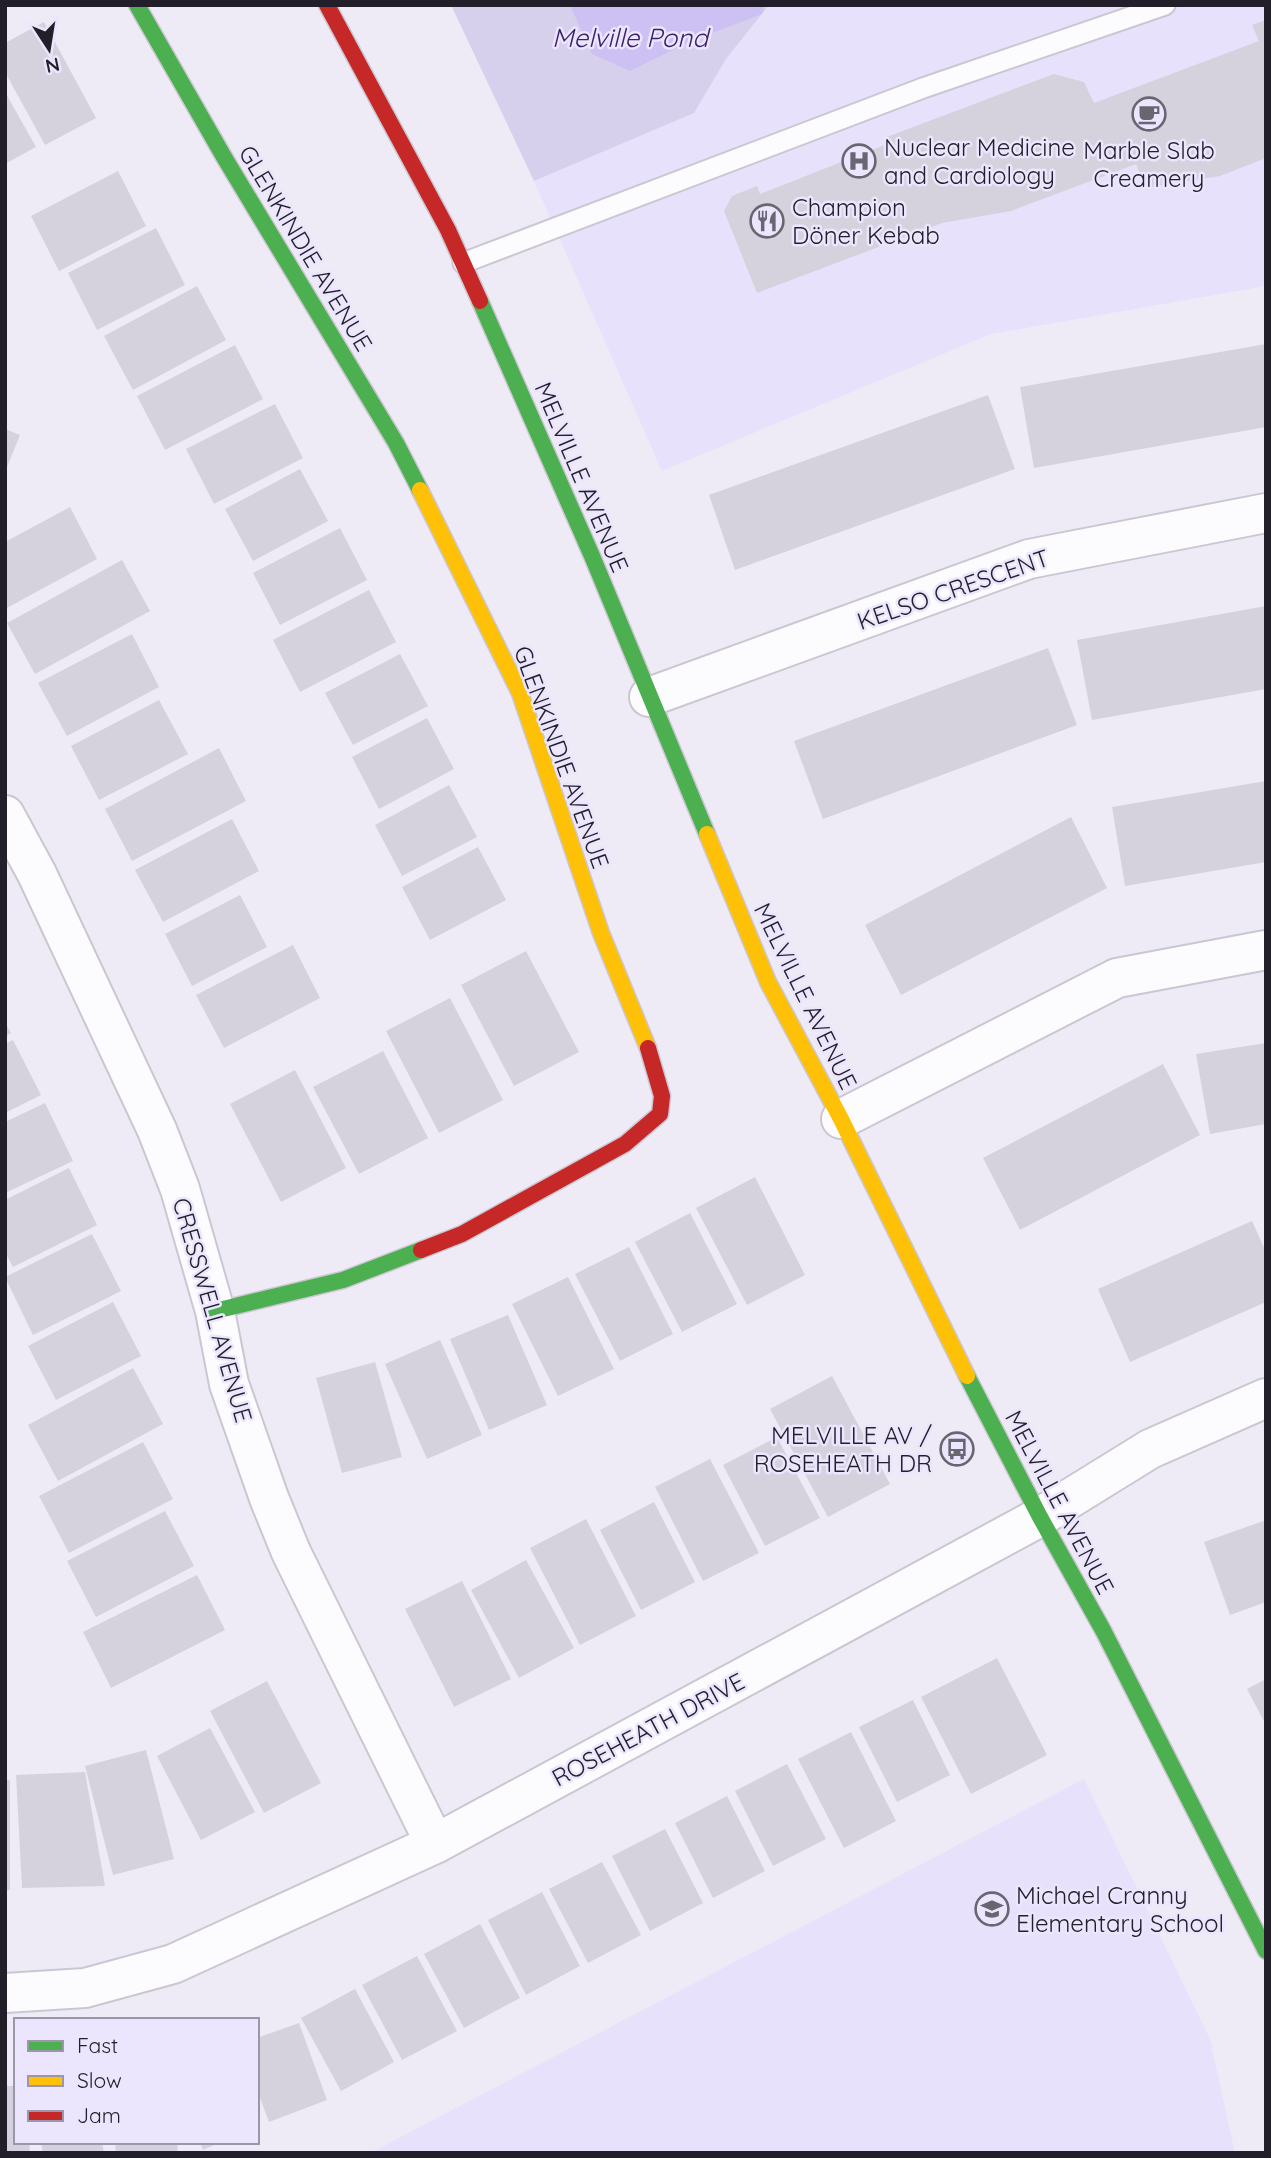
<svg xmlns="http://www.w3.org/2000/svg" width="1271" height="2158" font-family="Quicksand,sans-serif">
	<rect width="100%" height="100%" fill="#eeebf7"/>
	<g fill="#e7e1fb">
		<path d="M769 5H1266V286L991 334 662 471 534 181 694 113 726 59Z"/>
		<path d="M1084 1779 1210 2039 1235 2153H370Z"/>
	</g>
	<path fill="#d6d0ed" d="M451 5H769L726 59 694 113 534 181Z"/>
	<path fill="#cdc0f2" d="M570 5H764L762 14 689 42 630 71 592 54Z"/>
	<g fill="#d5d2dd">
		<path d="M1266 20V158L1220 176 1145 188 1136 164 1011 211 942 223 757 293 724 211 732 196 757 186 760 194 887 144 884 138 1054 74 1084 82 1094 103 1259 41 1252 25Z"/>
		<path d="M44 22 96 118 45 145 5 72V43Z"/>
		<path d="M5 92 36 147 5 164Z"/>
		<path d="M118 171 146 226 59 271 31 216Z"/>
		<path d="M156 228 185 285 97 330 68 273Z"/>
		<path d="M197 286 226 340 133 390 104 336Z"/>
		<path d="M1266 344V427L1034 468 1020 387Z"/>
		<path d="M235 345 263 399 165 450 137 396Z"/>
		<path d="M988 395 1015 469 735 570 709 495Z"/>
		<path d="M275 404 303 458 214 504 186 449Z"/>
		<path d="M5 429 20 435 5 472Z"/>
		<path d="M300 469 328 521 253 561 225 509Z"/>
		<path d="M70 507 97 559 5 609V542Z"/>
		<path d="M340 528 367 580 280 625 253 573Z"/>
		<path d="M122 560 150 611 35 674 7 623Z"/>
		<path d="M369 590 396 642 300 692 273 640Z"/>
		<path d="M1266 606V689L1092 720 1077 640Z"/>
		<path d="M132 634 159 687 67 736 38 683Z"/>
		<path d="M1048 648 1077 725 823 819 794 741Z"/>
		<path d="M400 654 428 706 353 745 325 693Z"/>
		<path d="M159 700 188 754 99 800 71 746Z"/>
		<path d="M427 718 454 769 379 809 352 757Z"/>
		<path d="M219 748 246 801 132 861 105 809Z"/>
		<path d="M1266 781V862L1125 886 1112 807Z"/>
		<path d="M449 785 477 837 402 876 375 825Z"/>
		<path d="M1071 817 1107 888 901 995 865 925Z"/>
		<path d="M232 819 259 871 163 922 135 870Z"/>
		<path d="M478 847 506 900 430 940 402 887Z"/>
		<path d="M240 895 267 947 192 986 165 934Z"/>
		<path d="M293 945 320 998 224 1048 196 995Z"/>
		<path d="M526 951 579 1052 514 1086 461 985Z"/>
		<path d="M450 998 503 1100 439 1133 386 1031Z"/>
		<path d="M5 1022 11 1033 5 1037Z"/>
		<path d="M13 1040 41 1095 5 1113V1044Z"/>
		<path d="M1266 1043V1124L1210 1134 1196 1054Z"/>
		<path d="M383 1051 428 1138 359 1174 313 1087Z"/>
		<path d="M1163 1064 1200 1135 1020 1230 983 1158Z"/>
		<path d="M295 1070 346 1168 281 1202 230 1104Z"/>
		<path d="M45 1103 73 1161 5 1193V1122Z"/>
		<path d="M69 1168 97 1225 13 1267 5 1252V1200Z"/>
		<path d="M755 1177 805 1275 747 1305 696 1208Z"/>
		<path d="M690 1213 737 1304 682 1332 635 1242Z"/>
		<path d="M1252 1221 1266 1252V1302L1130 1362 1098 1289Z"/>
		<path d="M92 1234 121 1291 33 1335 5 1277Z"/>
		<path d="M629 1247 673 1334 620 1361 575 1274Z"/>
		<path d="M568 1277 614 1369 558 1396 512 1304Z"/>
		<path d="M113 1302 141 1356 56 1400 28 1346Z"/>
		<path d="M508 1315 547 1405 489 1430 450 1339Z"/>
		<path d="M440 1340 482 1435 427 1459 385 1364Z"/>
		<path d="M375 1362 402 1457 342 1473 316 1378Z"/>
		<path d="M133 1368 163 1424 58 1481 28 1425Z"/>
		<path d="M832 1376 890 1484 828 1517 770 1409Z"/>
		<path d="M777 1437 820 1518 765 1546 723 1465Z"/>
		<path d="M143 1442 173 1499 69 1553 39 1496Z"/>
		<path d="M710 1459 759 1553 703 1581 655 1487Z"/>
		<path d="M654 1502 695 1582 641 1610 600 1530Z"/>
		<path d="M165 1511 194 1566 96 1617 67 1561Z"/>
		<path d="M586 1519 636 1616 580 1645 530 1548Z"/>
		<path d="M1266 1520V1602L1230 1615 1204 1542Z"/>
		<path d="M526 1560 574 1648 519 1678 471 1590Z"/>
		<path d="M197 1575 225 1630 111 1688 83 1632Z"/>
		<path d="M462 1581 511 1679 454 1707 405 1609Z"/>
		<path d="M997 1658 1047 1755 971 1794 921 1697Z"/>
		<path d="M1266 1679V1725L1247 1689Z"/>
		<path d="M267 1681 321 1783 264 1813 210 1711Z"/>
		<path d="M913 1700 950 1775 897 1802 859 1727Z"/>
		<path d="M210 1728 255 1812 201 1840 157 1756Z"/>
		<path d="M851 1732 896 1821 844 1848 798 1759Z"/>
		<path d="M146 1750 174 1859 113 1875 85 1766Z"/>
		<path d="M787 1764 826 1839 773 1866 735 1791Z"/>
		<path d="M85 1772 105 1886 22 1888 16 1775Z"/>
		<rect x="5" y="1780" width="5" height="110"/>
		<path d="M727 1796 765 1871 713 1898 675 1823Z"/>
		<path d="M665 1829 703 1903 650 1931 612 1856Z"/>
		<path d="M602 1862 641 1935 588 1963 549 1889Z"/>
		<path d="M542 1892 580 1966 526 1995 488 1920Z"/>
		<path d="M480 1924 520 1998 464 2028 424 1954Z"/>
		<path d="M417 1956 457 2031 402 2060 362 1985Z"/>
		<path d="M355 1989 394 2062 341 2091 301 2018Z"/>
		<path d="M299 2023 327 2100 269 2122 257 2090V2038Z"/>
		<path d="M5 2086H16V2142H29L30 2153H5Z"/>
		<path d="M41 2142H102L104 2153H43Z"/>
		<path d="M115 2142H177L178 2153H116Z"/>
		<path d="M200 2142H221L203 2150Z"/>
	</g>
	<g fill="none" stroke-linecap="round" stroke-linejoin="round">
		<defs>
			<path id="lane" d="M463 263 923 88 1165 5"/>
			<g id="street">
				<path d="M649 697 1029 559 1266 513"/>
				<path d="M5 815 37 874 157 1130 180 1189 215 1311 229 1384 269 1498 291 1552 435 1844"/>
				<path d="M841 1119 1117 978 1266 950"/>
				<path d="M5 1993 85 1988 173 1964 435 1844 1040 1517 1150 1449 1266 1398"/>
			</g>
			<g id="fast">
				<path d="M137 5 224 157 396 443 420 490"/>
				<path d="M480 301 592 556 707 834"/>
				<path d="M215 1311 343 1280 421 1250"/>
				<path d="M967 1376 1040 1517 1104 1632 1266 1951"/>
			</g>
			<g id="slow">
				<path d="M420 490 520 693 601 933 648 1048"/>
				<path d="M707 834 768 982 841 1119 967 1376"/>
			</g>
			<g id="jam">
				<path d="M327 5 448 230 480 301"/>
				<path d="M421 1250 462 1234 625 1144 660 1114 662 1096 648 1048"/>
			</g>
		</defs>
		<use href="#lane" stroke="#cac7d2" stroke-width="23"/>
		<use href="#street" stroke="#cac7d2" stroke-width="42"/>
		<use href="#fast" stroke="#cac7d2" stroke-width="19"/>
		<use href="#slow" stroke="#cac7d2" stroke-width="19"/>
		<use href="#jam" stroke="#cac7d2" stroke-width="19"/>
		<use href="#lane" stroke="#fcfcfe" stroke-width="19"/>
		<use href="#street" stroke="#fcfcfe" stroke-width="38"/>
		<use href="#fast" stroke="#4caf50" stroke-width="16"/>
		<use href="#slow" stroke="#ffc107" stroke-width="16"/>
		<use href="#jam" stroke="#c62828" stroke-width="16"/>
	</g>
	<defs>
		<symbol id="cafe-ring" viewBox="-11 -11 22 22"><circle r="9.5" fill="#ebe5fd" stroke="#696672" stroke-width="1.5"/><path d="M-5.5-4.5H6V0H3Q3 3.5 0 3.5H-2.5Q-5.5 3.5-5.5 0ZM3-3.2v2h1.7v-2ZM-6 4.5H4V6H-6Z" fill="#696672"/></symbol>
		<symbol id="hospital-ring" viewBox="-11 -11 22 22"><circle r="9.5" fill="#ebe5fd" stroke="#696672" stroke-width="1.5"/><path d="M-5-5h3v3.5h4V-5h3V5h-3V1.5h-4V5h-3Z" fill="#696672"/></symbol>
		<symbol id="restaurant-ring" viewBox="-11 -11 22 22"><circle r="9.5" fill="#ebe5fd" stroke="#696672" stroke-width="1.5"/><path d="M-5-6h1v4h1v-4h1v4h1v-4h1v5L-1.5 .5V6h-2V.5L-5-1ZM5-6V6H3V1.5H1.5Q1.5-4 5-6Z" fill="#696672"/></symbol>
		<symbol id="bus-ring" viewBox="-11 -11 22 22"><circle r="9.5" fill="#ebe5fd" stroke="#696672" stroke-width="1.5"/><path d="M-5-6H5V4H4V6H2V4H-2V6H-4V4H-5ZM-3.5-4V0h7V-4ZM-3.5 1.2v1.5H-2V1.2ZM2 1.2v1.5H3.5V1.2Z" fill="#696672"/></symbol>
		<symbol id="school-ring" viewBox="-11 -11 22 22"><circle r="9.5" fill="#ebe5fd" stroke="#696672" stroke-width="1.5"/><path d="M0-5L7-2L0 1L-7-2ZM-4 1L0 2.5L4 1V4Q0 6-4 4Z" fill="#696672"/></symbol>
	</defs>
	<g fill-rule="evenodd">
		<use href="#cafe-ring" x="1130" y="95" width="38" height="38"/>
		<use href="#hospital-ring" x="840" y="142" width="38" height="38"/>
		<use href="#restaurant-ring" x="748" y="202" width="38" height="38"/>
		<use href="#bus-ring" x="938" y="1430" width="38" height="38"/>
		<use href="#school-ring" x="973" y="1890" width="38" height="38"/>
	</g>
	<g text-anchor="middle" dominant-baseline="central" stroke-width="5" stroke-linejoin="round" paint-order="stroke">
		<g font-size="24" fill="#221f2a" stroke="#ebe5fd" text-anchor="start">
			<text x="884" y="147">Nuclear Medicine<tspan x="884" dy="28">and Cardiology</tspan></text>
			<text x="1149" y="150" text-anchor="middle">Marble Slab<tspan x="1149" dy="28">Creamery</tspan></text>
			<text x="792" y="207">Champion<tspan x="792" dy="28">Döner Kebab</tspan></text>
			<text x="932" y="1435" text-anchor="end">MELVILLE AV /<tspan x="932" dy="28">ROSEHEATH DR</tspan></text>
			<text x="1016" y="1895">Michael Cranny<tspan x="1016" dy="28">Elementary School</tspan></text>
		</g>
		<g font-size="24" fill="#221f2a" stroke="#ebe5fd">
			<text transform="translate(306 248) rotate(59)">GLENKINDIE AVENUE</text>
			<text transform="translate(582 477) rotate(67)">MELVILLE AVENUE</text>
			<text transform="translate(953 589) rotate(-19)">KELSO CRESCENT</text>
			<text transform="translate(562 757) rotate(70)">GLENKINDIE AVENUE</text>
			<text transform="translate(806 996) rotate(64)">MELVILLE AVENUE</text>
			<text transform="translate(213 1310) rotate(74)">CRESSWELL AVENUE</text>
			<text transform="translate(1060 1502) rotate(62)">MELVILLE AVENUE</text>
			<text transform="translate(648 1729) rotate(-28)">ROSEHEATH DRIVE</text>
		</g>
		<g font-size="26" font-style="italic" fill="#3c226c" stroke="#ebe5fd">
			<text x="630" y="37">Melville Pond</text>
		</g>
	</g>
	<rect width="1271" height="2158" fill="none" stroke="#221f2a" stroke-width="14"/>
	<rect x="14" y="2018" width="245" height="126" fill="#ebe5fd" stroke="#9b96a9" stroke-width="2"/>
	<rect x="28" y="2041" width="35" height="10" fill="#4caf50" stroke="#9b96a9" stroke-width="2"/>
	<text x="77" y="2053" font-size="21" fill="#221f2a">Fast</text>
	<rect x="28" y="2076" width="35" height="10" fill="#ffc107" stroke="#9b96a9" stroke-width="2"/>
	<text x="77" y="2088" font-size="21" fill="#221f2a">Slow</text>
	<rect x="28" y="2111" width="35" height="10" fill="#c62828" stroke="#9b96a9" stroke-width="2"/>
	<text x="77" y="2123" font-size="21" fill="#221f2a">Jam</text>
	<g transform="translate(49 49) rotate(168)" stroke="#ebe5fd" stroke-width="5" paint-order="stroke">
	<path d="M0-5L12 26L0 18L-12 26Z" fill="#221f2a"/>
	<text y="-10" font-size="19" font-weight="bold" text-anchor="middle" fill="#221f2a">N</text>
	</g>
</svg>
